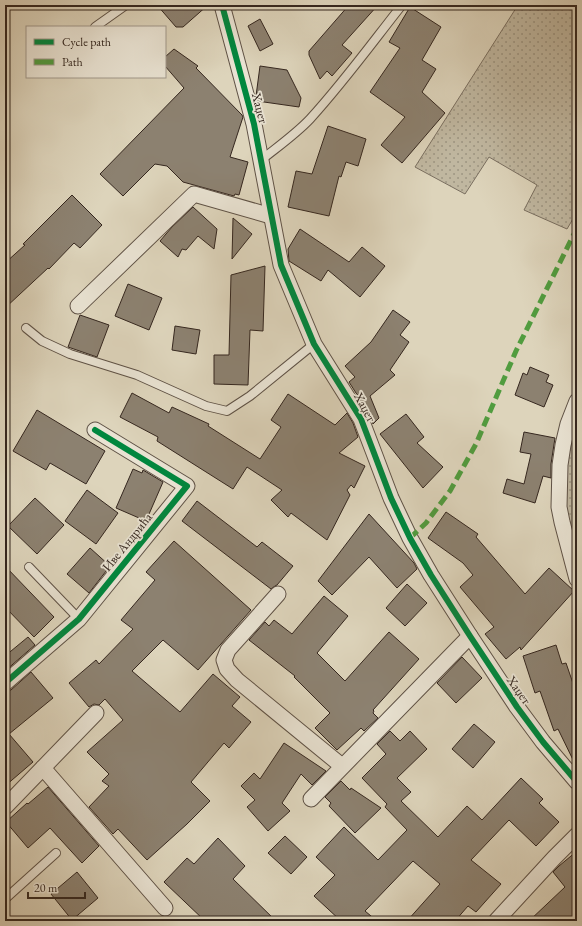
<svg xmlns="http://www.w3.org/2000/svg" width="582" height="926" font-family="'EB Garamond',serif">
	<defs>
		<pattern id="grass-dots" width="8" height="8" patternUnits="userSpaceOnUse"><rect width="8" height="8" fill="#c0b7a0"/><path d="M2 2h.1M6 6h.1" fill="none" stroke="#9d9582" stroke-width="1.8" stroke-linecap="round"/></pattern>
	</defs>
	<rect width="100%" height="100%" fill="#ddd4bb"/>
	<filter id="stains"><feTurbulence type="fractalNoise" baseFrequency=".005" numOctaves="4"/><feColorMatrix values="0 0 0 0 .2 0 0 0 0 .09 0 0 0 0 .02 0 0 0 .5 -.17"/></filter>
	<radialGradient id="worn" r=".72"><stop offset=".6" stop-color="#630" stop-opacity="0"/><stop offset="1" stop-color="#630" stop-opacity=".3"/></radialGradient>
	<g fill="url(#grass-dots)" stroke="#7a6f60">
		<path d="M518 5H577V212L567 229 524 210 537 185 489 157 465 194 415 167Z"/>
		<path d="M577 401V577L559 507Z"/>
	</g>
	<g fill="#8c8170" stroke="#35271f">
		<path d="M157 5H208L183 27H176Z"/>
		<path d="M349 5H378L342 45 352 53 332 76 327 71 320 79 309 55V51Z"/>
		<path d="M410 7 441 27 422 60 436 69 422 92 445 113 402 163 381 145 405 117 370 92 400 48 389 42Z"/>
		<path d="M260 19 273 44 260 51 248 26Z"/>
		<path d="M174 49 198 66 196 68 242 115 243 117 230 157 248 162 239 195 235 194 234 196 183 182 167 166 155 164 123 196 100 174 184 88 165 66V57Z"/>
		<path d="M260 66 287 70 301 98 299 107 257 101 256 96Z"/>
		<path d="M328 126 366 139 358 166 346 162 341 177 339 176 329 216 288 207 296 171 312 174Z"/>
		<path d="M72 195 102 225 80 248 74 243 49 269 48 268 5 308V263L25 245 23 244Z"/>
		<path d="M193 207 217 229 214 249 198 236 186 250 182 249 178 257 160 241 172 227Z"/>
		<path d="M233 218 252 234 232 259Z"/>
		<path d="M300 229 349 262 362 247 385 266 360 297 328 270 321 281 289 261 288 249Z"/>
		<path d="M265 266 263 331 250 330 248 385 214 384V355H229L231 275Z"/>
		<path d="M128 284 162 298 149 330 115 316Z"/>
		<path d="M393 310 410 322 400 335 409 342 390 370 395 375 370 396 379 418 373 424 369 414 360 400 361 399 356 393 349 382 355 377 345 366 371 342Z"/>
		<path d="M80 315 109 325 97 357 68 347Z"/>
		<path d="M175 326 200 330 196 354 172 350Z"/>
		<path d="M530 367 549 375 546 382 553 385 544 407 515 395 523 373 527 375Z"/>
		<path d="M132 393 169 413 172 407 209 424 208 426 260 459 281 427 271 420 288 394 335 425 347 413 353 423 358 437 339 453 365 466 354 488 351 485 347 490 350 495 327 540 291 513 288 517 271 500 282 490 247 467 233 489 157 441 158 437 120 417Z"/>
		<path d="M37 410 105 451 86 484 50 463 46 470 13 451Z"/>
		<path d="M406 414 424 437 417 443 443 467 423 488 380 434Z"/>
		<path d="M524 432 555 438 551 464V478L543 476 535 503 503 493 507 479 524 484 531 454 520 452Z"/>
		<path d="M133 469 142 473 143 470 163 482 146 521 116 508Z"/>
		<path d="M87 490 118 513 96 544 65 521Z"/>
		<path d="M35 498 64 525 37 554 8 526Z"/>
		<path d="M197 501 257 547 262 542 293 566 277 585 275 586 271 589 182 521Z"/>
		<path d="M446 512 478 534 476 537 525 594 549 568 574 591 521 650 520 647 506 659 485 634 494 627 460 587 473 575 463 563 428 538Z"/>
		<path d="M369 514 414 563 417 569 397 588 369 557 332 595 318 581Z"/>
		<path d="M174 541 251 610 198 670 163 640 132 671 180 712 213 674 240 697 232 706 251 722 229 748 224 743 191 782 210 801 187 824 147 860 118 829 113 834 89 807 109 786 102 781 109 774 87 752 123 720 105 699 99 705 94 704 89 707 69 683 96 660 99 664 133 629 121 620 155 580 146 572Z"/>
		<path d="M90 548 110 566 89 593 67 574Z"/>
		<path d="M5 566 54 617 34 637 5 607Z"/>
		<path d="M407 584 427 603 405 626 386 608Z"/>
		<path d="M324 596 348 616 317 653 345 681 389 632 419 659 373 710 374 711 373 713 378 718 364 731 361 728 337 750 315 728 330 713 294 677 295 676 249 640 265 622 269 626 274 620 292 634Z"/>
		<path d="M28 637 35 645 5 671V656Z"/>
		<path d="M556 645 562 664 566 663 577 695V768L558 729 554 731 540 691 535 693 523 656Z"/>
		<path d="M462 657 482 678 456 703 437 683Z"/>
		<path d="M31 672 53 698 9 734 33 762 5 786V692L11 690Z"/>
		<path d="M474 724 495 742 473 768 452 749Z"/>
		<path d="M390 731 400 741 410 731 427 749 397 778 411 792 401 801 438 837 467 806 482 820 521 778 543 799 539 803 559 822 536 846 509 820 471 860 501 884 476 912 468 906 455 921H407L440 884 413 861 365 911 377 921H341L314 896 335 875 316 857 344 827 378 860 407 830 385 807 387 804 362 778 386 754 377 744Z"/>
		<path d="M284 743 326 771 312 785 301 774 282 803 290 811 268 831 247 807 255 800 241 786 254 773 260 779Z"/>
		<path d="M341 781 350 790 351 788 381 808 355 833 329 806 331 803 325 797Z"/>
		<path d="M48 787 99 846 82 863 50 828 28 848 6 822 27 803 28 804Z"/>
		<path d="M285 836 307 857 291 874 268 853Z"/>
		<path d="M218 838 245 866 233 879 276 921H205L164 882 187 858 194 864Z"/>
		<path d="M577 851V912L568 921H529L565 887 553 872 559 866Z"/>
		<path d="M77 872 98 898 72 920 51 894Z"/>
	</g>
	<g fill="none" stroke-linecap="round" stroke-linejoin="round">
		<defs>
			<g id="service">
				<path d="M95 27 126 5"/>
				<path d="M260 161C276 148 296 134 310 119 343 83 372 43 402 5"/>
				<path d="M26 328 42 341 70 354 137 375 206 406 227 411 250 396 314 344"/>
				<path d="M29 567 79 619"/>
				<path d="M5 899 56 853"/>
			</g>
			<g id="minor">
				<path d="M222 5 254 124 281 265 314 344 361 419 374 453 391 498 410 538 431 575 470 636 517 707 543 742 577 782"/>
				<path d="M78 306 194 194 271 216"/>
				<path d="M577 401 568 424 563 445 560 465 559 507 562 522 577 579"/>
				<path d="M278 594 228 650 224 660 227 669 237 680 342 766"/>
				<path d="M5 683 79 619 187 486 95 430"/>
				<path d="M43 768 165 908"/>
				<path d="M311 799 470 636"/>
				<path d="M5 807 96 713"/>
				<path d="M496 921 554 858 577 835"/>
			</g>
		</defs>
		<use href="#service" stroke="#5f5246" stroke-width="10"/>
		<use href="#minor" stroke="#5f5246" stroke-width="17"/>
		<use href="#service" stroke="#e9e3d3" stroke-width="8"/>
		<use href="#minor" stroke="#e9e3d3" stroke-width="15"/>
		<path stroke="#519c3f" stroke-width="5" stroke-dasharray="10 5" stroke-linecap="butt" d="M410 538 426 523 450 491 476 444 516 351 577 228"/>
		<defs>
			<g id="cycleway">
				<path d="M222 5 254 124 281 265 314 344 361 419 374 453 391 498 410 538 431 575 470 636 517 707 543 742 577 782"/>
				<path d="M5 683 79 619 187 486 95 430"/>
			</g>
		</defs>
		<use href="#cycleway" stroke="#e9e3d3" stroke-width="8"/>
		<use href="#cycleway" stroke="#00873e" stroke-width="6"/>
	</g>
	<g text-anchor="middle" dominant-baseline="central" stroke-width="3.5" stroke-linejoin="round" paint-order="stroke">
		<g font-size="13" fill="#35271f" stroke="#e9e3d3">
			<text transform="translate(260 108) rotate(76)">Хаџет</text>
			<text transform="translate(365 407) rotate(61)">Хаџет</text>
			<text transform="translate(127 542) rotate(-51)">Иве Андрића</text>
			<text transform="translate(519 690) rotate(55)">Хаџет</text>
		</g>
	</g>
	<rect width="582" height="926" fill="none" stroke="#ddd4bb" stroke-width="20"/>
	<rect x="6" y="6" width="570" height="914" fill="none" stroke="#35271f" stroke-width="2"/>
	<rect x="10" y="10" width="562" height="906" fill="none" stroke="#35271f"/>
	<rect x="26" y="26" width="140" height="52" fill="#e9e3d3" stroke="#a1988b"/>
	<rect x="34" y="39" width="20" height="6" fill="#00873e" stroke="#a1988b"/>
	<text x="62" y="46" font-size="12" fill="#35271f">Cycle path</text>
	<rect x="34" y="59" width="20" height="6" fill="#519c3f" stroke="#a1988b"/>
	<text x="62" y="66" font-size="12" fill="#35271f">Path</text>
	<path d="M28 892v6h57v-6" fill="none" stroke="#35271f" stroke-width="2"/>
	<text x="34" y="892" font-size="12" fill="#35271f" stroke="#e9e3d3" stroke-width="3" paint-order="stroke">20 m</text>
	<rect width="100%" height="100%" filter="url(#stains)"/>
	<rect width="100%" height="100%" fill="url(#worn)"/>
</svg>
